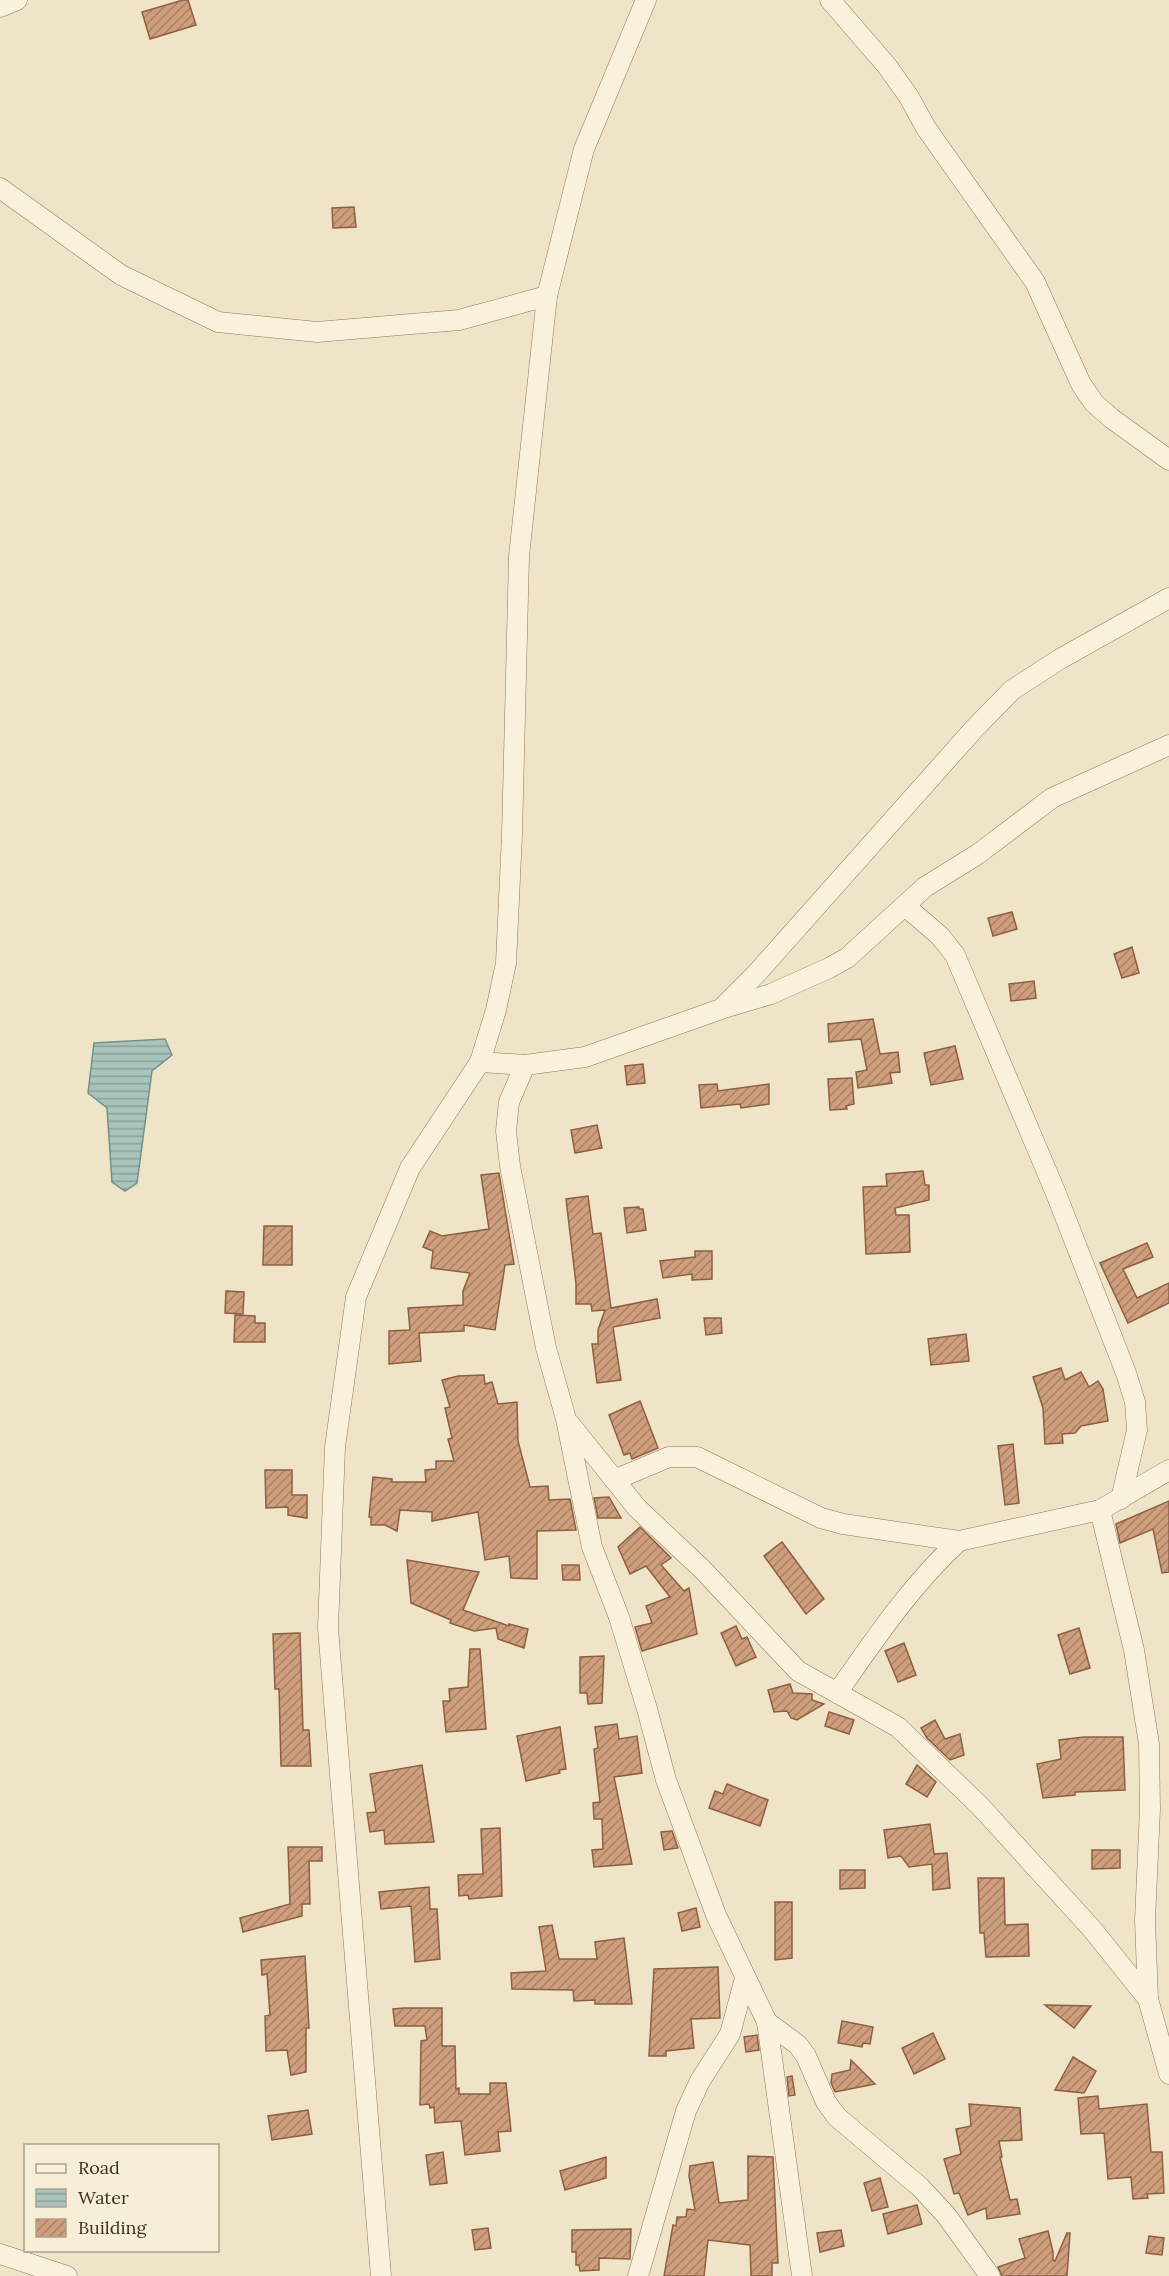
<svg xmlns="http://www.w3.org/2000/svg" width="1169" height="2276" font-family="Lora,serif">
	<defs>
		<pattern id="water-rules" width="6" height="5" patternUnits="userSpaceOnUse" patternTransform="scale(1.5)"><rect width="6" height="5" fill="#a9c4bc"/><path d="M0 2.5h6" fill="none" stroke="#8ba098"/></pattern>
		<pattern id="building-hatch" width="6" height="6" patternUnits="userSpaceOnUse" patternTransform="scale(1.5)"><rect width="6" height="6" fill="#cf9f7d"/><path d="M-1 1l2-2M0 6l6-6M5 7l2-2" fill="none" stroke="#a98266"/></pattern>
	</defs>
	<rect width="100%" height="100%" fill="#f0e4c8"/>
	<path fill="url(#water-rules)" stroke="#6f938a" stroke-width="1.5" d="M165 1039 172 1055 152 1071 137 1183 125 1191 112 1182 107 1108 88 1093 94 1043Z"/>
	<g fill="url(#building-hatch)" stroke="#8d5f41" stroke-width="1.5">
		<path d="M183 0H188L196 25 150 39 142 12Z"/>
		<path d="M354 207 356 227 333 228 332 208Z"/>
		<path d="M1012 912 1017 929 993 936 988 918Z"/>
		<path d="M1132 947 1139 973 1122 978 1114 954Z"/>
		<path d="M1034 981 1036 998 1011 1001 1009 984Z"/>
		<path d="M873 1019 880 1054 898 1052 900 1072 890 1073 892 1083 858 1088 856 1072 867 1070 861 1039 829 1042 828 1024Z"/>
		<path d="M955 1046 963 1079 931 1085 924 1053Z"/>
		<path d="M643 1064 645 1083 627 1085 625 1066Z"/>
		<path d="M852 1078 854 1104 846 1106 847 1109 830 1110 828 1079Z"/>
		<path d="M717 1084 718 1091 769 1084V1104L741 1108 740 1104 701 1108 699 1085Z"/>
		<path d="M597 1125 602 1148 575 1153 571 1130Z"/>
		<path d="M923 1171 925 1185H929V1200L895 1208 896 1215H909L910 1252 866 1254 863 1187 887 1186 886 1174Z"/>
		<path d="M499 1173 514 1264 505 1265 495 1330 464 1325V1331L419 1333 421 1361 389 1364V1331L410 1330 408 1308 463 1305V1291L470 1273 431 1268 433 1251 423 1247 430 1231 442 1236 489 1229 481 1175Z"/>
		<path d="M588 1196 593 1234 601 1233 611 1308 657 1299 660 1318 613 1327 621 1380 597 1383 592 1344H598V1330L605 1310 592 1311 591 1304H576V1284L566 1199Z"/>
		<path d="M639 1207V1209H643L646 1230 627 1233 624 1208Z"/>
		<path d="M264 1226H292V1265H263Z"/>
		<path d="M1147 1243 1153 1257 1123 1269 1137 1298 1169 1283V1303L1128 1323 1100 1263Z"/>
		<path d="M695 1251H712V1279L692 1280V1274L663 1278 660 1261 695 1257Z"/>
		<path d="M226 1291 244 1292 243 1314 225 1313Z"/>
		<path d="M235 1315 255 1316V1323H265V1342H234Z"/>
		<path d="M704 1318H721L722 1333 706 1335Z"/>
		<path d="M966 1334 969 1361 931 1365 928 1339Z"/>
		<path d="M1061 1368 1065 1380 1081 1372 1089 1387 1098 1381 1103 1389 1108 1421 1081 1426 1075 1433 1062 1434 1063 1443 1045 1444 1043 1408 1033 1377Z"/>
		<path d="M484 1375 485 1384 492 1382 498 1404 517 1402 518 1441 530 1487 548 1486 549 1500 570 1499 576 1530 537 1531V1579L511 1578 509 1556 485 1560 478 1512 432 1521V1512L400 1510 397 1531 385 1525H371V1517H369L373 1477 392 1479V1482H426L425 1470 436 1469V1461H454L448 1439 452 1438 445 1408 450 1407 442 1380 458 1376Z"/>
		<path d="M640 1401 658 1448 632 1459 630 1453 624 1455 609 1415Z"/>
		<path d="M1013 1444 1019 1503 1005 1505 998 1446Z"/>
		<path d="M265 1470H292V1495H307V1518L288 1515V1507L266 1508Z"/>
		<path d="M609 1497 621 1518H598L594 1498Z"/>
		<path d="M1169 1501V1572L1162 1573 1153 1529 1120 1543 1116 1524Z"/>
		<path d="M640 1527 671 1558 661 1565 684 1591 689 1588 697 1634 642 1651 635 1627 652 1623 646 1606 670 1597 646 1566 630 1574 618 1547Z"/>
		<path d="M782 1542 824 1599 806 1614 764 1556Z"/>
		<path d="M407 1560 479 1572 463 1610 509 1626V1624L528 1629 524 1648 498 1639 496 1628 474 1631 450 1623 451 1620 411 1603Z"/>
		<path d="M562 1565H579L580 1580H563Z"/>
		<path d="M736 1626 742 1639 747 1637 756 1657 736 1666 721 1633Z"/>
		<path d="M1079 1628 1090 1668 1070 1674 1058 1635Z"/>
		<path d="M300 1633 303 1730H309L311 1766H281L279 1689H275L273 1634Z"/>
		<path d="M904 1643 916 1675 898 1682 885 1651Z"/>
		<path d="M470 1649H480L486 1729 446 1732 443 1701H450L449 1689 468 1687Z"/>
		<path d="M604 1656 602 1703 588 1704 587 1693H580V1657Z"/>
		<path d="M790 1684 793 1693 812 1694V1700L824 1704 797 1720 791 1718 787 1711 774 1712 768 1690Z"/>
		<path d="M829 1712 854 1720 849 1734 825 1726Z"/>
		<path d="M935 1720 945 1739 960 1734 964 1755 950 1760 927 1738 921 1728Z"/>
		<path d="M617 1724 619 1739 637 1736 642 1773 614 1777 632 1864 594 1867 592 1850 603 1849 602 1819H594L593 1803 600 1802 594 1749 598 1748 595 1727Z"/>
		<path d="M560 1727 566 1769 559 1770 560 1773 526 1781 517 1736Z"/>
		<path d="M1084 1737H1123L1125 1790 1075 1792V1795L1043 1798 1037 1764 1061 1759 1059 1740Z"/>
		<path d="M422 1765 434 1842 385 1844 384 1830 370 1832 367 1813 376 1812 370 1774Z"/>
		<path d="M917 1765 936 1782 927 1797 906 1784Z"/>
		<path d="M727 1784 768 1800 760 1826 709 1808 715 1791 723 1794Z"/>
		<path d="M930 1824 934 1854 947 1853 950 1888 933 1890 932 1864 909 1867 901 1856 888 1858 884 1830Z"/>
		<path d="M500 1828 502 1896 469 1899 468 1895 459 1896 458 1875 483 1874 481 1829Z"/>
		<path d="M672 1831 678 1848 664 1850 661 1832Z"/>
		<path d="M288 1847H322V1861H309L310 1904H302V1916L243 1932 240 1918 290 1904Z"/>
		<path d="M1092 1850H1120V1868L1092 1869Z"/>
		<path d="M840 1870H865V1888L840 1889Z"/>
		<path d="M978 1878H1004L1005 1925 1028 1924 1029 1956 986 1957 984 1933H980Z"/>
		<path d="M429 1887 430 1909H437L440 1959 415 1962 411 1906 381 1909 379 1892Z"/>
		<path d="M775 1902H792V1958L775 1960Z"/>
		<path d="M696 1908 700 1927 682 1931 678 1913Z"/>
		<path d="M552 1925 559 1959H597L595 1942 624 1938 632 2004H595V2000L574 2001 573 1990 512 1989 511 1973 546 1971 539 1927Z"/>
		<path d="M305 1956 309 2028H306V2072L291 2075 287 2050 266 2051 265 2016 270 2015 267 1974 262 1975 261 1960Z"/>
		<path d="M718 1967 720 2018 691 2019 694 2048 666 2051V2056H649L654 1969Z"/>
		<path d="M1045 2005 1091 2006 1074 2028Z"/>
		<path d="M404 2008H442V2046H455L456 2089 459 2088V2094H490V2083H506L511 2131 498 2132 500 2151 465 2155 461 2121 435 2123 434 2107 430 2108 429 2104 420 2105 421 2041 427 2040 425 2026H395L393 2009Z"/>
		<path d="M842 2021 873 2027 870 2044 863 2043 862 2047 838 2043Z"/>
		<path d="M933 2033 945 2059 914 2074 902 2048Z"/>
		<path d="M757 2035 759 2050 746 2052 744 2037Z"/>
		<path d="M1073 2057 1096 2071 1084 2093 1055 2090Z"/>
		<path d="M851 2060 875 2084 835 2092 831 2083 832 2074 850 2070Z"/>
		<path d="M792 2076 795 2095 789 2096 787 2077Z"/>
		<path d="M1098 2096 1099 2109 1147 2104 1151 2152H1162L1164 2193 1147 2194 1148 2198 1133 2199 1131 2177 1108 2179 1104 2133 1081 2134 1078 2098Z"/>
		<path d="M969 2104 1020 2108 1022 2140 999 2141 1002 2157H1000L1010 2200 1017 2199 1020 2214 987 2219 986 2208 968 2215 959 2193 954 2194 944 2159 961 2154 956 2129 971 2126Z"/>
		<path d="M308 2110 312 2134 272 2140 268 2116Z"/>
		<path d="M443 2152 447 2183 430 2185 426 2155Z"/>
		<path d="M748 2156 773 2157 778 2263H772V2276H751L750 2245 708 2240 704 2276H664L673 2225 676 2226 677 2217H686L687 2209 695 2210 689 2176 690 2166 713 2162 719 2203 748 2200Z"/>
		<path d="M606 2157V2178L565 2190 560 2171Z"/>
		<path d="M880 2178 888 2207 872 2211 864 2183Z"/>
		<path d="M917 2205 922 2224 888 2234 883 2214Z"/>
		<path d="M488 2228 491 2248 475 2250 472 2230Z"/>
		<path d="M631 2229 630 2259 599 2258V2270L580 2271 579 2265H576V2252H572V2230Z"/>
		<path d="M841 2230 844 2246 820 2252 817 2233Z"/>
		<path d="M1048 2231 1053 2252V2260L1055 2261 1067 2233H1070L1067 2276H1002L998 2267 1025 2258 1019 2239Z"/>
		<path d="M1149 2236 1164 2238 1162 2255 1146 2253Z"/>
	</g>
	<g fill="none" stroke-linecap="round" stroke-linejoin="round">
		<defs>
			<g id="minor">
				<path d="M830 0 887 66 909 97 926 128 1035 282 1081 384 1094 403 1111 418 1169 460"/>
				<path d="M0 7 17 0"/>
				<path d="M0 188 121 275 218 322 317 332 459 320 547 296"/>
				<path d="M905 906 940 936 955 955 1055 1191 1126 1373 1135 1402 1137 1430 1121 1499"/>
				<path d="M724 1008 771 994 829 968 847 958 925 887 978 854 1052 798 1169 745"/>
				<path d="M480 1062 525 1065 585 1057 721 1009 757 973 974 729 1012 690 1060 659 1169 598"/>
				<path d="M525 1065 509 1102 506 1131 510 1166 546 1348 566 1419 592 1547 619 1617 647 1709 666 1780 716 1915 767 2022 798 2045 806 2056 826 2102 837 2117 920 2187 946 2215 990 2276"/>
				<path d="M569 1423 637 1508 702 1569 798 1671 898 1727 980 1806 1092 1929 1148 1999 1169 2074"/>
				<path d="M614 1480 669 1457H697L821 1518 843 1524 959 1541 1100 1510 1169 1470"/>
				<path d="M1100 1510 1134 1650 1149 1744 1150 1809 1145 1920 1148 1999"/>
				<path d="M837 1693C875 1639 911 1585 959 1541"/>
				<path d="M767 2022 802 2276"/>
				<path d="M0 2254 67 2276"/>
				<path d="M381 2276 328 1628 335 1447 356 1297 410 1168 480 1062 496 1010 506 963 512 835 519 556 547 296 584 149 646 0"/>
				<path d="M638 2276 686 2111 700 2081 730 2034 745 1978"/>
			</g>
		</defs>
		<use href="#minor" stroke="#8d765c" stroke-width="21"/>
		<use href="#minor" stroke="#faf1dc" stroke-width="20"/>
	</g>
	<rect x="24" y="2144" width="195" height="108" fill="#f7eed8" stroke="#ada18e" stroke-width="1.5"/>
	<rect x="36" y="2164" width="30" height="9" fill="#faf1dc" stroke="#ada18e" stroke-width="1.5"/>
	<text x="78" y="2174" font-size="18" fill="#3d2e20">Road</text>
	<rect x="36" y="2189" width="30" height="18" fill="url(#water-rules)" stroke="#ada18e" stroke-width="1.5"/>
	<text x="78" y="2204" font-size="18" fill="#3d2e20">Water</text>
	<rect x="36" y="2219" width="30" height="18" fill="url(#building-hatch)" stroke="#ada18e" stroke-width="1.5"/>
	<text x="78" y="2234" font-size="18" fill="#3d2e20">Building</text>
</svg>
